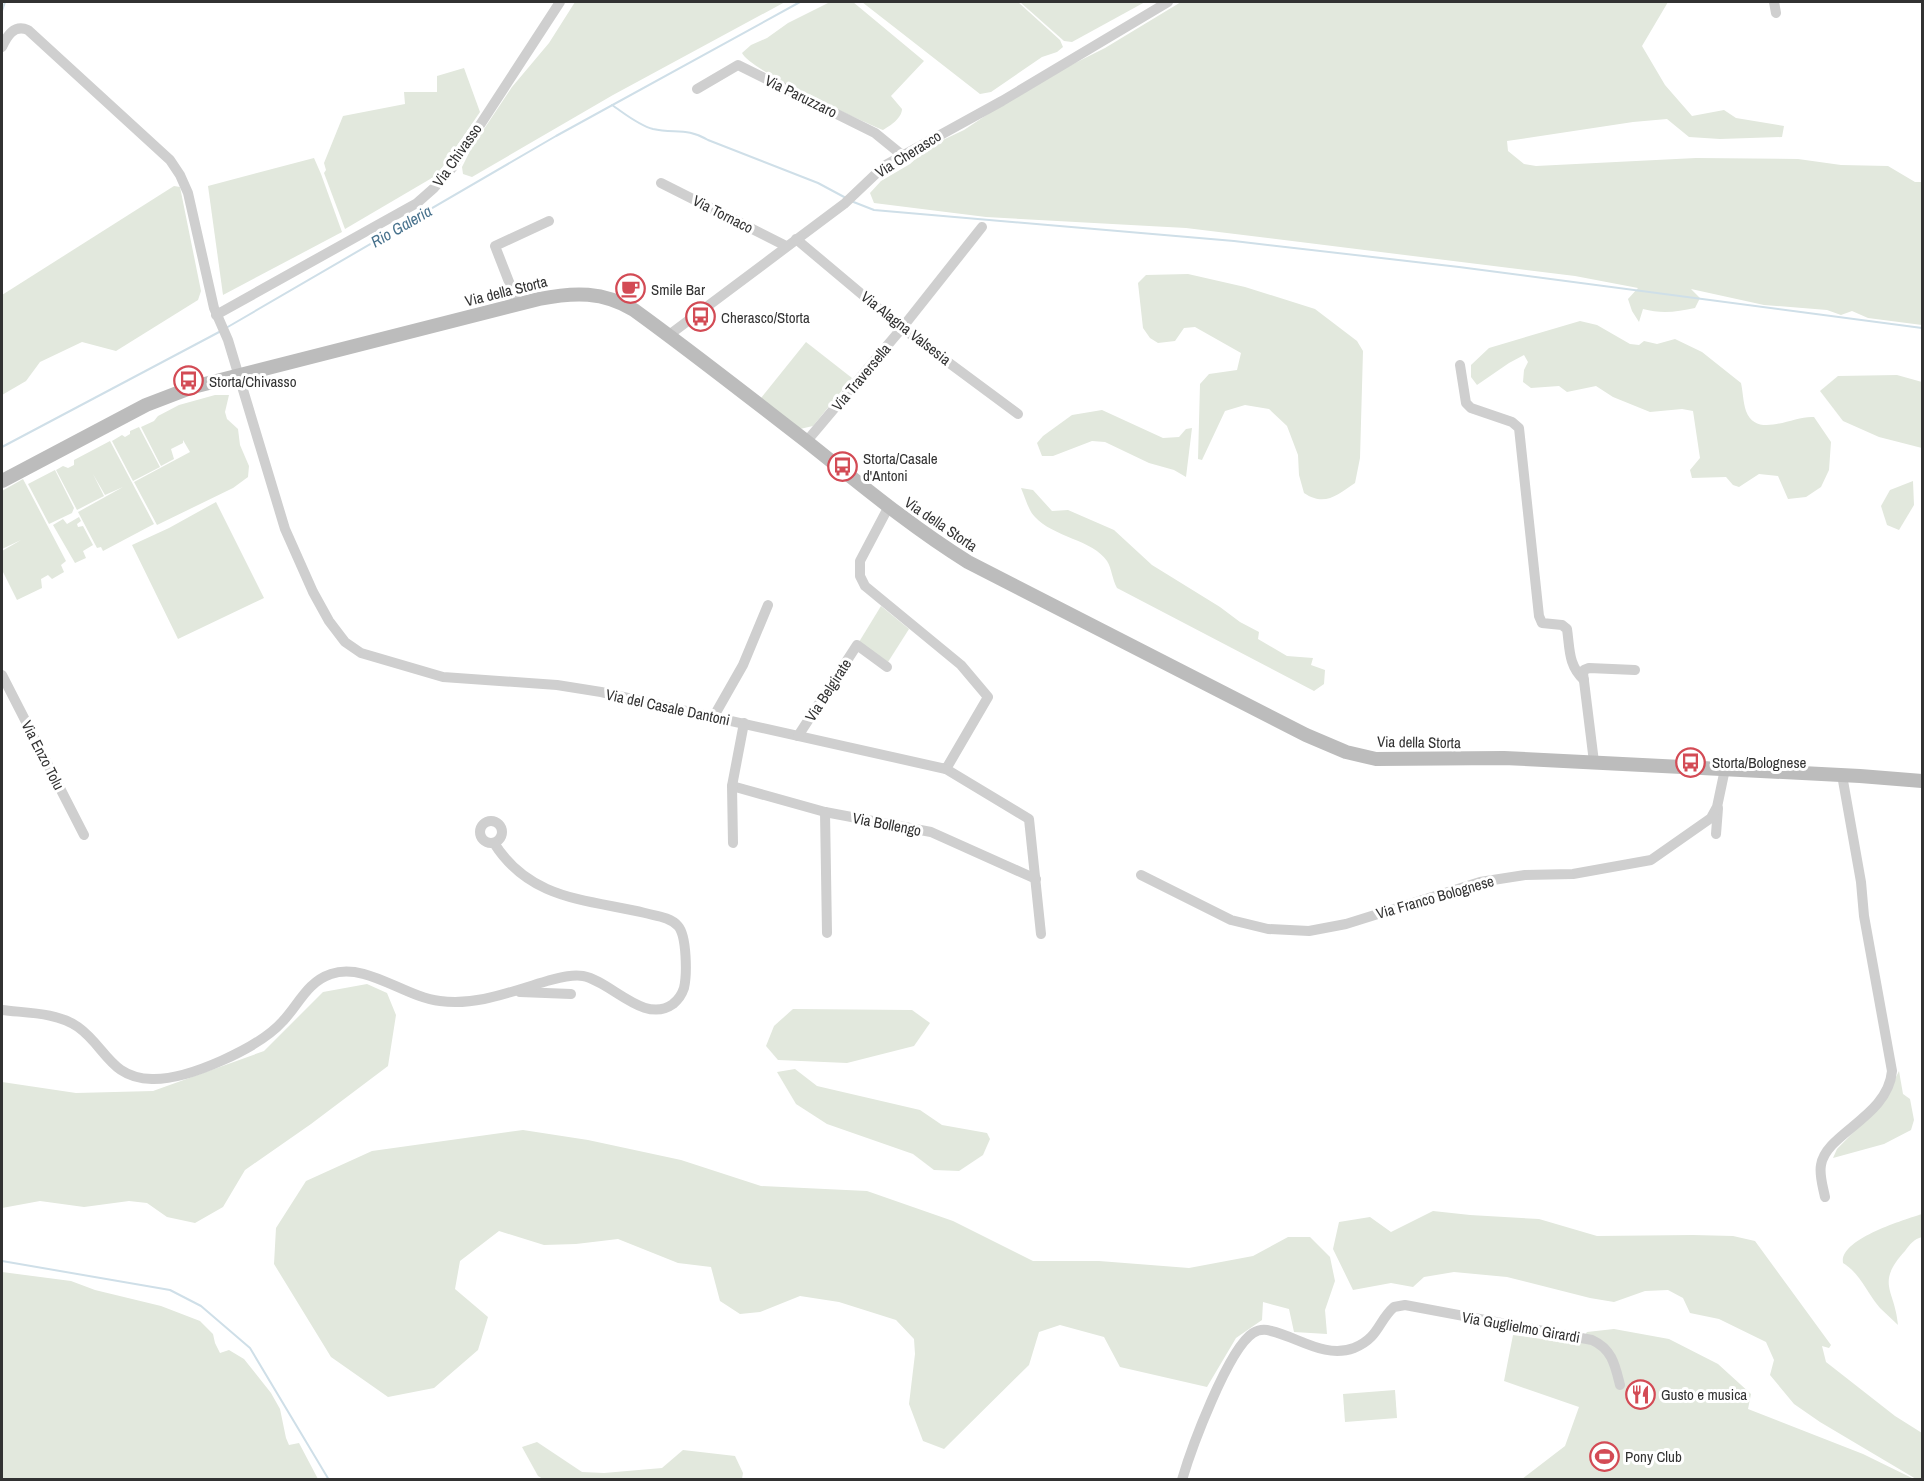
<svg xmlns="http://www.w3.org/2000/svg" width="1924" height="1481" font-family="'Archivo Narrow',sans-serif">
	<rect width="100%" height="100%" fill="#fff"/>
	<g fill="#e2e8dd">
		<path d="M575 2H785L613 95 472 177 463 174 462 167 472 147 512 87 549 43Z"/>
		<path d="M830 2H853L924 61 891 96 902 109C902 118 890 126 883 130 858 119 751 71 742 53L751 45 767 38 788 23Z"/>
		<path d="M862 2H1018L1060 40 1063 47 1057 52 1042 57 991 92 980 94Z"/>
		<path d="M1020 2H1145L1072 42 1064 41Z"/>
		<path d="M1181 2H1668L1642 46 1665 85 1692 116 1724 110 1736 118 1784 126 1782 137 1720 139 1689 137 1667 119 1633 122 1507 141 1508 151 1524 164 1536 166 1696 158 1798 159 1841 165 1888 166 1915 182H1922V325L1868 318 1852 311 1841 315 1827 310 1764 305 1691 289 1700 298 1695 308C1677 312 1661 314 1643 309L1639 322 1632 311 1628 299 1638 288 1575 276 1186 228 986 217 874 203 870 193 881 181 910 164 930 146 964 130 1033 84 1105 48Z"/>
		<path d="M464 68 480 112 437 175 345 229 324 173 326 170 324 163 343 116 405 104 404 92H437V76Z"/>
		<path d="M314 158 321 174 342 232 223 295 208 186Z"/>
		<path d="M174 186 180 187 201 291 198 300 116 351 82 342 40 362 26 381 2 395V295Z"/>
		<path d="M1188 274 1245 287 1315 309 1357 341 1363 351 1360 458 1355 483C1337 495 1325 507 1304 493L1299 475 1298 455 1287 426 1269 409 1245 405 1225 411 1202 460 1198 459 1200 384 1209 374 1237 370 1241 353 1195 327 1184 328 1175 341 1158 343 1150 338 1143 328 1138 283 1146 275Z"/>
		<path d="M1580 321 1597 325 1630 344 1639 345 1644 341 1657 344 1675 339 1702 352 1741 383C1743 392 1743 402 1746 411 1757 440 1793 415 1814 417L1831 442 1829 470 1821 487 1806 497 1788 499 1778 476 1759 474 1739 487 1733 485 1726 477 1692 478 1690 470 1700 458 1693 411 1682 409 1650 412 1613 397 1596 386 1567 392 1559 386 1531 388 1523 382 1524 370 1528 362 1524 355 1509 363 1477 385 1471 377V365L1489 348Z"/>
		<path d="M806 342 852 378 813 426 800 429 761 398Z"/>
		<path d="M1897 375 1922 382V448L1879 437 1843 421 1820 391 1838 376Z"/>
		<path d="M215 395H229L225 412 227 419 238 429 240 445 249 466 248 477 233 488 157 525 134 482 190 452 183 440V443L171 449 174 459 161 466 141 427 154 421 158 416 179 405Z"/>
		<path d="M1102 410 1163 438 1179 437 1186 429 1192 428 1186 477 1174 470 1149 463 1105 442 1092 441 1053 456H1042L1037 443 1043 436 1072 415Z"/>
		<path d="M139 427 160 467 133 481 112 441 122 435 125 437 130 434V431Z"/>
		<path d="M110 441 154 524 103 551 101 547 97 548 78 512 105 497 108 502 105 497 123 487 105 495 93 474 104 496 77 510 56 470 63 466 68 468 74 465V460Z"/>
		<path d="M55 470 74 508 72 513 49 524 28 484Z"/>
		<path d="M23 479 66 561 61 565 64 572 52 579 48 575 41 579 42 588 17 600 2 570V551L21 540 2 549V491Z"/>
		<path d="M1913 481 1914 505 1899 530 1887 525 1881 506 1890 490Z"/>
		<path d="M1021 488 1033 490 1052 511 1068 510 1114 530 1152 565 1220 607 1240 622 1259 632 1258 639 1287 656 1313 658 1311 665 1325 670 1324 684 1314 691 1117 588C1112 579 1112 569 1107 561 1093 540 1053 537 1035 517 1028 510 1025 497 1021 488Z"/>
		<path d="M216 502 264 598 178 639 132 545 169 528Z"/>
		<path d="M79 517 81 521 77 524 78 527 83 526 93 545 83 551 86 558 75 563 53 525 63 519 67 524Z"/>
		<path d="M881 606 909 629 888 662 859 642Z"/>
		<path d="M367 984 387 993 396 1015 388 1066 311 1124 245 1170 223 1207 195 1223 167 1217 147 1203 129 1201 84 1207 40 1201 2 1208V1082L76 1093 153 1091 264 1051 323 992Z"/>
		<path d="M793 1009 912 1010 930 1023 914 1046 847 1063 778 1060 766 1046 774 1026Z"/>
		<path d="M795 1069 817 1086 920 1110 942 1125 987 1133 990 1139 983 1155 959 1171 934 1170 913 1154 827 1124 796 1104 777 1072Z"/>
		<path d="M1899 1071 1903 1094 1910 1099 1914 1120 1911 1130 1884 1144 1833 1158 1837 1149 1884 1101Z"/>
		<path d="M523 1130 588 1140 681 1160 761 1186 867 1191 953 1221 1033 1261H1099L1189 1268 1253 1256 1288 1237H1310L1330 1257 1335 1281 1325 1310 1327 1334 1294 1332 1289 1309 1263 1302 1262 1320 1236 1338 1207 1387 1120 1367 1104 1337 1060 1325 1039 1332 1029 1365 944 1449 923 1441 909 1404 915 1354 914 1339 896 1320 839 1302 800 1296 760 1312 740 1314 720 1301 711 1267 678 1263 618 1239 576 1244 544 1245 499 1231 460 1261 455 1289 488 1317 478 1350 434 1388 388 1397 331 1357 274 1264 276 1228 306 1181 372 1151Z"/>
		<path d="M1433 1211 1470 1215 1539 1219 1597 1236 1693 1235 1733 1236 1755 1241 1831 1345 1829 1348 1822 1346 1826 1362 1895 1416 1922 1433V1479H1916L1820 1422 1794 1404 1770 1375 1774 1360 1766 1342 1719 1319 1690 1313 1683 1298 1668 1290 1645 1291 1614 1302 1590 1298 1507 1277 1454 1272 1424 1277 1413 1287 1391 1283 1353 1290 1333 1249 1339 1222 1370 1217 1391 1232Z"/>
		<path d="M1922 1214V1237C1914 1239 1910 1244 1905 1251 1875 1284 1895 1289 1898 1325 1892 1319 1886 1314 1880 1308 1867 1293 1860 1273 1843 1263 1839 1239 1904 1220 1922 1214Z"/>
		<path d="M2 1272 71 1281 95 1290 161 1306 200 1321 213 1334 215 1343 220 1353 229 1350 244 1359 271 1393 280 1409 286 1438 289 1445 299 1443 318 1479H2Z"/>
		<path d="M1614 1329 1669 1339 1718 1364 1751 1394 1748 1409 1863 1454 1914 1479H1522L1565 1446 1579 1407 1504 1381 1513 1335 1578 1344 1587 1332Z"/>
		<path d="M1395 1390 1397 1418 1345 1422 1343 1394Z"/>
		<path d="M537 1442 582 1472 604 1473 662 1468 683 1450 735 1456 743 1473 742 1479H543L538 1476 522 1447Z"/>
	</g>
	<g fill="none" stroke-linecap="round" stroke-linejoin="round">
		<g stroke="#cfdfe8" stroke-width="2">
			<path d="M2 11 5 2"/>
			<path d="M612 105C624 113 638 125 653 129 674 134 687 127 708 140L818 183 846 198"/>
			<path d="M851 201 874 210 1234 241 1459 267 1922 328"/>
			<path d="M226 328 556 136 800 2"/>
			<path d="M2 447 221 331"/>
			<path d="M2 1261 170 1290 201 1306 250 1348 329 1480"/>
		</g>
		<g stroke="#cfcfcf" stroke-width="10">
			<path d="M1774 2 1776 13"/>
			<path d="M2 47C7 36 14 24 28 30L170 160 180 175 188 193 214 308 228 340 285 529 313 592 329 621 345 642 361 653 443 677 557 685 601 692 946 769 988 697 961 665 865 586 860 576V561L888 508"/>
			<path d="M697 89 738 65 875 133 902 155"/>
			<path d="M661 183 786 246"/>
			<path d="M796 239 902 328 1018 414"/>
			<path d="M518 305 495 246 549 221"/>
			<path d="M216 315 417 203 434 188 452 168 560 2"/>
			<path d="M669 335 844 204 884 166 1002 101 1168 2"/>
			<path d="M1460 365 1466 403 1471 408 1512 422 1519 428 1539 616 1542 623 1562 625 1567 629C1570 649 1568 665 1584 680"/>
			<path d="M806 442 902 328 982 227"/>
			<path d="M2 675 84 835"/>
			<path d="M714 716 743 665 768 605"/>
			<path d="M798 736 857 645 887 667"/>
			<path d="M1594 762 1583 673 1584 670 1589 668 1635 670"/>
			<path d="M946 769 1029 819 1041 934"/>
			<path d="M732 786 825 812 931 832 1036 879"/>
			<path d="M825 812 827 933"/>
			<circle cx="491" cy="832" r="11"/>
			<path d="M1716 834 1718 808"/>
			<path d="M733 843 732 786 744 723"/>
			<path d="M1141 875 1231 920 1268 929 1309 931 1346 924 1480 882 1525 875 1573 874 1651 860 1711 818 1717 807 1725 769"/>
			<path d="M520 992 571 994"/>
			<path d="M2 1010C25 1013 57 1012 78 1027 106 1047 110 1078 152 1079 188 1080 259 1048 283 1021 299 1004 307 982 331 974 366 962 404 997 440 1001 478 1006 512 991 547 981 559 978 571 974 583 976 611 981 644 1025 673 1004 678 1000 682 994 684 988 687 975 687 936 678 926 670 917 656 916 645 913 585 899 530 900 494 843"/>
			<path d="M1825 1197C1823 1187 1819 1175 1821 1165 1826 1133 1888 1117 1892 1071L1864 916 1861 882 1842 775"/>
			<path d="M1182 1480C1191 1449 1228 1349 1253 1333 1258 1330 1265 1329 1271 1331 1298 1337 1325 1359 1354 1348 1379 1338 1378 1321 1394 1307L1405 1305 1592 1340C1612 1349 1615 1365 1620 1385"/>
		</g>
		<path stroke="#bcbcbc" stroke-width="14" d="M2 481 146 405 193 387 539 299C574 292 603 291 634 310 692 352 749 397 806 441 859 483 910 526 968 562L1306 735 1346 752 1376 759 1504 758 1860 776 1922 781"/>
	</g>
	<defs>
		<symbol id="cafe-ring" viewBox="-11 -11 22 22"><circle r="9.5" fill="#fff" stroke="#d34b55" stroke-width="1.5"/><path d="M-5.5-4.5H6V0H3Q3 3.5 0 3.5H-2.5Q-5.5 3.5-5.5 0ZM3-3.2v2h1.7v-2ZM-6 4.5H4V6H-6Z" fill="#d34b55"/></symbol>
		<symbol id="bus-ring" viewBox="-11 -11 22 22"><circle r="9.5" fill="#fff" stroke="#d34b55" stroke-width="1.5"/><path d="M-5-6H5V4H4V6H2V4H-2V6H-4V4H-5ZM-3.5-4V0h7V-4ZM-3.5 1.2v1.5H-2V1.2ZM2 1.2v1.5H3.5V1.2Z" fill="#d34b55"/></symbol>
		<symbol id="restaurant-ring" viewBox="-11 -11 22 22"><circle r="9.5" fill="#fff" stroke="#d34b55" stroke-width="1.5"/><path d="M-5-6h1v4h1v-4h1v4h1v-4h1v5L-1.5 .5V6h-2V.5L-5-1ZM5-6V6H3V1.5H1.5Q1.5-4 5-6Z" fill="#d34b55"/></symbol>
		<symbol id="stadium-ring" viewBox="-11 -11 22 22"><circle r="9.5" fill="#fff" stroke="#d34b55" stroke-width="1.5"/><path d="M0-5a6.5 5 0 1 0 0 10a6.5 5 0 1 0 0-10ZM-3.5-1.8h7v3.6h-7Z" fill="#d34b55"/></symbol>
	</defs>
	<g fill-rule="evenodd">
		<use href="#cafe-ring" x="614" y="272" width="33" height="33"/>
		<use href="#bus-ring" x="684" y="300" width="33" height="33"/>
		<use href="#bus-ring" x="172" y="364" width="33" height="33"/>
		<use href="#bus-ring" x="826" y="450" width="33" height="33"/>
		<use href="#bus-ring" x="1674" y="746" width="33" height="33"/>
		<use href="#restaurant-ring" x="1624" y="1378" width="33" height="33"/>
		<use href="#stadium-ring" x="1588" y="1440" width="33" height="33"/>
	</g>
	<g text-anchor="middle" dominant-baseline="central" stroke-width="6" stroke-linejoin="round" paint-order="stroke">
		<g font-size="15" fill="#323232" stroke="#fff">
			<text transform="translate(801 96) rotate(26)">Via Paruzzaro</text>
			<text transform="translate(908 154) rotate(-32)">Via Cherasco</text>
			<text transform="translate(457 155) rotate(-55)">Via Chivasso</text>
			<text transform="translate(723 214) rotate(27)">Via Tornaco</text>
			<text transform="translate(506 291) rotate(-14)">Via della Storta</text>
			<text transform="translate(906 328) rotate(38)">Via Alagna Valsesia</text>
			<text transform="translate(861 377) rotate(-50)">Via Traversella</text>
			<text transform="translate(941 524) rotate(34)">Via della Storta</text>
			<text transform="translate(828 690) rotate(-57)">Via Belgirate</text>
			<text transform="translate(668 707) rotate(12)">Via del Casale Dantoni</text>
			<text transform="translate(1419 742) rotate(1)">Via della Storta</text>
			<text transform="translate(43 755) rotate(63)">Via Enzo Tolu</text>
			<text transform="translate(887 824) rotate(11)">Via Bollengo</text>
			<text transform="translate(1435 897) rotate(-16)">Via Franco Bolognese</text>
			<text transform="translate(1521 1327) rotate(10)">Via Guglielmo Girardi</text>
		</g>
		<g font-size="15" fill="#323232" stroke="#fff" text-anchor="start">
			<text x="651" y="289">Smile Bar</text>
			<text x="721" y="317">Cherasco/Storta</text>
			<text x="209" y="381">Storta/Chivasso</text>
			<text x="863" y="458">Storta/Casale<tspan x="863" dy="17">d'Antoni</tspan></text>
			<text x="1712" y="762">Storta/Bolognese</text>
			<text x="1661" y="1394">Gusto e musica</text>
			<text x="1625" y="1456">Pony Club</text>
		</g>
		<g font-size="16" font-style="italic" fill="#48728d" stroke="#fff">
			<text transform="translate(401 226) rotate(-30)">Rio Galeria</text>
		</g>
	</g>
	<rect width="1924" height="1481" fill="none" stroke="#323232" stroke-width="6"/>
</svg>
